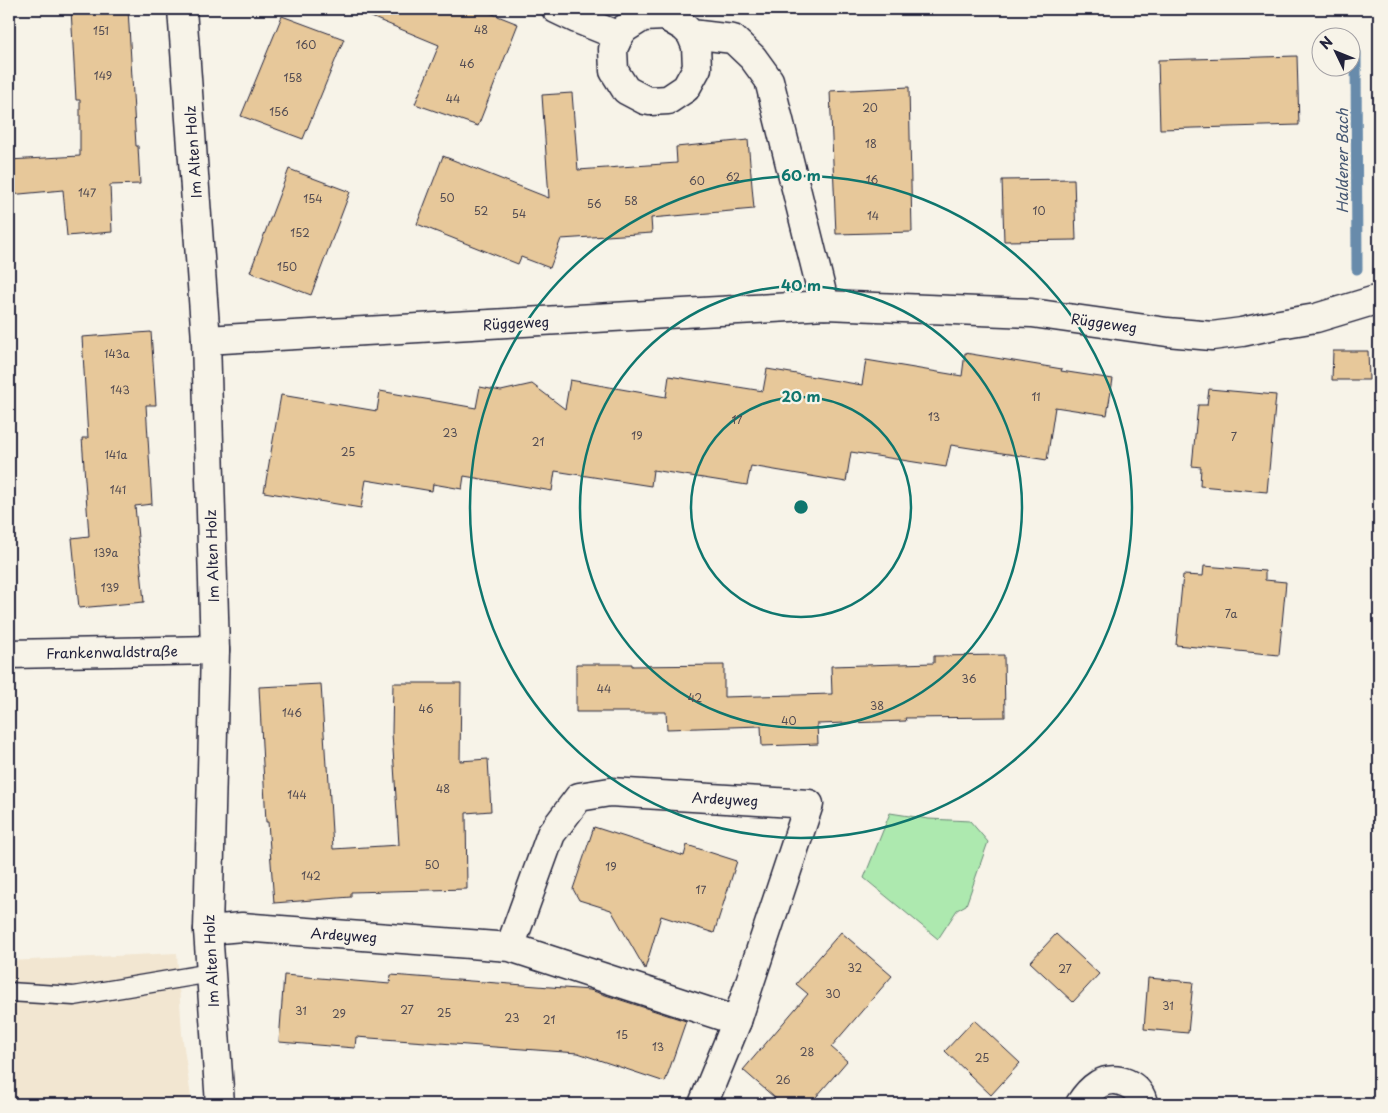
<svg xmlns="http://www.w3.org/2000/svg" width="1388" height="1113" font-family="'Playpen Sans',sans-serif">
	<rect width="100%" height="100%" fill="#f7f3e8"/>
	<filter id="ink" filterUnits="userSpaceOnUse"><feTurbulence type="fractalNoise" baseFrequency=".02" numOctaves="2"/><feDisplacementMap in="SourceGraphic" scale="10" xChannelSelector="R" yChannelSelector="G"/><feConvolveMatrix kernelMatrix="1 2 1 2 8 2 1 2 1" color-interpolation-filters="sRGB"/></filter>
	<g filter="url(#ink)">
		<path fill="#f2e6d1" d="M177 953 182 1034 192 1104H9V961Z"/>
		<path fill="#ade9af" stroke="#688675" d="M890 813 929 819 970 821 988 842 966 905 957 910 938 939 864 878Z"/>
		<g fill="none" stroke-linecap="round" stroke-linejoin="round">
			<path stroke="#688bab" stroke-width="11" d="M1356 53 1357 269"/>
		</g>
		<g fill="#e7c89a" stroke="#22223b">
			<path d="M71 9H128L136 146H138L140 184 110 185 112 232 67 236 63 190 9 195V160L80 156V100H76Z"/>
			<path d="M352 9H480L518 24 478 126 415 104 439 45Z"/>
			<path d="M282 16 344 39 303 139 241 116Z"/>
			<path d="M1297 56 1299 125 1160 129 1158 60Z"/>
			<path d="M909 87 912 232 836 234 830 91Z"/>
			<path d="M572 93 578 170 677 163 676 147 748 140 754 209 651 218 652 233 561 239 550 268 521 257 518 264 417 224 443 156 549 198 542 95Z"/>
			<path d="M289 169 350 192 311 295 250 272Z"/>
			<path d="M1074 179 1076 240 1004 241 1002 180Z"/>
			<path d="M151 332 156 405H146L152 504 135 506 144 602 79 608 72 538 89 536 82 438H88L82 337Z"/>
			<path d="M1333 351H1368L1369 380H1332Z"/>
			<path d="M965 353 1062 369 1061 371 1113 379 1107 415 1055 407 1047 460 951 445 946 467 851 452 846 482 751 466 747 485 653 470 651 486 555 471 552 491 464 476 462 489 433 484 432 491 366 480 361 508 264 492 281 395 377 411 380 391 476 408 480 387 501 391 532 384 565 409 570 380 666 397 669 376 763 391 767 369 862 385 866 360 962 376Z"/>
			<path d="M1209 389 1276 395 1267 492 1200 486 1201 467 1192 466 1198 405H1207Z"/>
			<path d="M1204 566 1265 571V580L1286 582 1279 655 1176 645 1183 575 1203 576Z"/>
			<path d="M1004 655 1005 717 905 718 906 721 817 724 818 744 762 746 761 726 667 729 666 712H576V664H632V666L724 665V697L832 694 831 666 934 663V656Z"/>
			<path d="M393 683H461L460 761 488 759 491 811 466 813 467 889 351 892V897L274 903 268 822H266L259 687 321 684 326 766H328L333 849 399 845 392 733Z"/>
			<path d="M594 827 684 856 687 845 737 861 714 933 661 916 645 969 611 910 579 900 573 889Z"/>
			<path d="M841 932 892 976 831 1047 847 1061 823 1089 810 1104H782L743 1070 808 994 796 984Z"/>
			<path d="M1056 934 1099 974 1073 1002 1030 962Z"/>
			<path d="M284 975 390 984 391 975 590 990 686 1021 665 1082 578 1053 356 1037 355 1048 279 1042Z"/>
			<path d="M1148 978 1193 982 1188 1033 1144 1029Z"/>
			<path d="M974 1020 1020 1063 991 1095 945 1051Z"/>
		</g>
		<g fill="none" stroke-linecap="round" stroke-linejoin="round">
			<defs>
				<path id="lane" d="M9 992 74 996 211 973"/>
				<g id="street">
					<path d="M182 9 206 340 215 650 208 930 220 1104"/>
					<path d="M556 9 577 19 619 36"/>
					<path d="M691 34 696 46 697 68 686 88 668 100 650 101 645 100 626 90 614 71 613 49 619 36 624 29 643 17 665 16 684 27 691 34 733 39 753 58 769 80 825 305"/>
					<path d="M206 340 825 305 1032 313 1167 332 1212 336 1242 332 1274 325 1316 318 1379 299"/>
					<path d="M9 654 215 650"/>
					<path d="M208 930 242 927 510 947 737 1021 809 804 610 792 579 797 551 834 510 947"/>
					<path d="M703 1104 737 1021"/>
					<path d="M1080 1104C1085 1096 1091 1089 1099 1084 1116 1074 1141 1085 1143 1104"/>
				</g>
			</defs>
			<use href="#lane" stroke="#22223b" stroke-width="21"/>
			<use href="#street" stroke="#22223b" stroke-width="31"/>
			<use href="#lane" stroke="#f7f3e8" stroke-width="18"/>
			<use href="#street" stroke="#f7f3e8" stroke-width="28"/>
		</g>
	</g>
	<g fill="none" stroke="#0f766e" stroke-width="2.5">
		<circle cx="801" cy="507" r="110"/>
		<circle cx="801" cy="507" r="221"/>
		<circle cx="801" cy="507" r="331"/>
	</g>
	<g text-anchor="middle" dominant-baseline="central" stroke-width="4.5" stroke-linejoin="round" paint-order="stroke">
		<g font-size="11" fill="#534c53">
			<text x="481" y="29">48</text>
			<text x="101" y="30">151</text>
			<text x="306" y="44">160</text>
			<text x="467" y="63">46</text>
			<text x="103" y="75">149</text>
			<text x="293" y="77">158</text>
			<text x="453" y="98">44</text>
			<text x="870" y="107">20</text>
			<text x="279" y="111">156</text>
			<text x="871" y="143">18</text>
			<text x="733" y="176">62</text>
			<text x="872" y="179">16</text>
			<text x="697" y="180">60</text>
			<text x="87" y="192">147</text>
			<text x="447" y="197">50</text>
			<text x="313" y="198">154</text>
			<text x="631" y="200">58</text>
			<text x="594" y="203">56</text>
			<text x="481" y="210">52</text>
			<text x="1039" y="210">10</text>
			<text x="519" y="213">54</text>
			<text x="873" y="215">14</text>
			<text x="300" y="232">152</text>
			<text x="287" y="266">150</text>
			<text x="117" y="353">143a</text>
			<text x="120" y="389">143</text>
			<text x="1036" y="396">11</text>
			<text x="934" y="416">13</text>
			<text x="737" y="419">17</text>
			<text x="450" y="432">23</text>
			<text x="637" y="435">19</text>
			<text x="1234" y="436">7</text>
			<text x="538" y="441">21</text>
			<text x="348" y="451">25</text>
			<text x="116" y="454">141a</text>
			<text x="118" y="489">141</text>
			<text x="106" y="552">139a</text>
			<text x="110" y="587">139</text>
			<text x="1231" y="613">7a</text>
			<text x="969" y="678">36</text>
			<text x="604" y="688">44</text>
			<text x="695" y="697">42</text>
			<text x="877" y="705">38</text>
			<text x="426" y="708">46</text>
			<text x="292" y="712">146</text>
			<text x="789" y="720">40</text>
			<text x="443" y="788">48</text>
			<text x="297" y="794">144</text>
			<text x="432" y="864">50</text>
			<text x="611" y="866">19</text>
			<text x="311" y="875">142</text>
			<text x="701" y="889">17</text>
			<text x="855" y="967">32</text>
			<text x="1065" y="968">27</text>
			<text x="833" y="993">30</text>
			<text x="1168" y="1005">31</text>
			<text x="407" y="1009">27</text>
			<text x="301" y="1010">31</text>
			<text x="444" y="1012">25</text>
			<text x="339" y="1013">29</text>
			<text x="512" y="1017">23</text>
			<text x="549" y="1019">21</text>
			<text x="622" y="1034">15</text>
			<text x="658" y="1046">13</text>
			<text x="807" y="1051">28</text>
			<text x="982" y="1057">25</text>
			<text x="783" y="1079">26</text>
		</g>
		<g font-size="14" fill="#22223b" stroke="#f7f3e8">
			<text transform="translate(193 152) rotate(-94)">Im Alten Holz</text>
			<text transform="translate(516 323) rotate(-3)">Rüggeweg</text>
			<text transform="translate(1104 323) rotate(8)">Rüggeweg</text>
			<text transform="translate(212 556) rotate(-92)">Im Alten Holz</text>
			<text transform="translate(112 652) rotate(-1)">Frankenwaldstraße</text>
			<text transform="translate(725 799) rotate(3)">Ardeyweg</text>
			<text transform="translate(344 935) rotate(4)">Ardeyweg</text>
			<text transform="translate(211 961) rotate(-93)">Im Alten Holz</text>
		</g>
		<g font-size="15" font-style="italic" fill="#455773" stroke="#f7f3e8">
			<text transform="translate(1341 161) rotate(-90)">Haldener Bach</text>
		</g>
	</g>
	<circle cx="801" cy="507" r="8" fill="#0f766e" stroke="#f7f3e8" stroke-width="2.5"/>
	<g font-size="15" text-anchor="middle" font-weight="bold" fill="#0f766e" stroke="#f7f3e8" stroke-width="4.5" stroke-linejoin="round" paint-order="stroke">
		<text x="801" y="181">60 m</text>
		<text x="801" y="291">40 m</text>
		<text x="801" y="402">20 m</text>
	</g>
	<rect width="1388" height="1113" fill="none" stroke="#f7f3e8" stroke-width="30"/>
	<rect x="15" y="15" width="1358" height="1083" fill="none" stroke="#22223b" stroke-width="2" filter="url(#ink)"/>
	<g transform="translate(1336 52) rotate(313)"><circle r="24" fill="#f7f3e8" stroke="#a29fa3"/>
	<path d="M0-4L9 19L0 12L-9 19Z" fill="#22223b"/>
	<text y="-8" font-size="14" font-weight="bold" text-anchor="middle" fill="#22223b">N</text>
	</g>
</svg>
